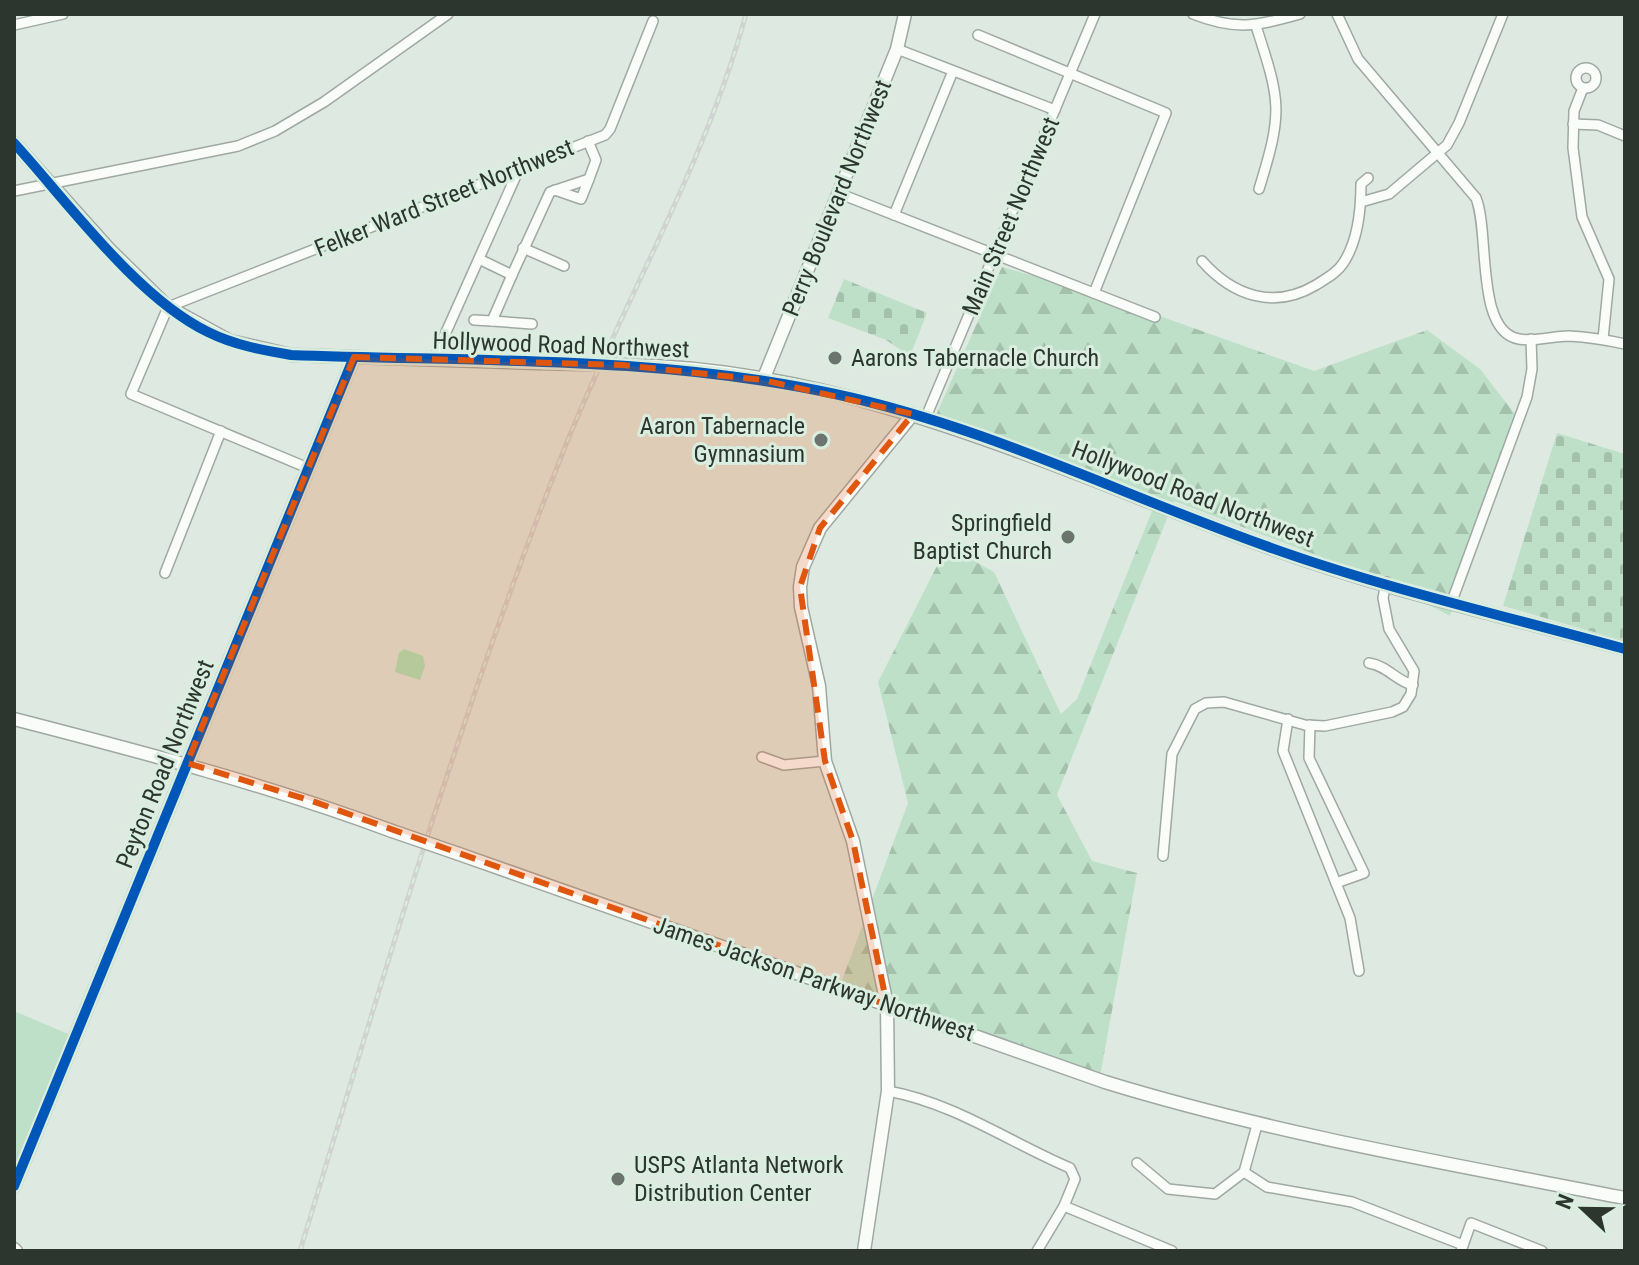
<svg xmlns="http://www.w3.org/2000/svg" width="1639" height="1265" font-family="'Roboto Condensed',sans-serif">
	<defs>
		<pattern id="forest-firs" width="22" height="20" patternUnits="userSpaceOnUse" patternTransform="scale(2)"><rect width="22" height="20" fill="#bee0c8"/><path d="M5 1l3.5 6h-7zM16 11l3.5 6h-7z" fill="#a4c1ac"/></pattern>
		<pattern id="cemetery-stones" width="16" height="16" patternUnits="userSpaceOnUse" patternTransform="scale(2)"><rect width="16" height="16" fill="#bee0c8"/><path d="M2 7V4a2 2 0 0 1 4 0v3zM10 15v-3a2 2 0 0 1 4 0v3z" fill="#a4c1ac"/></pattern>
	</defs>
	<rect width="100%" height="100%" fill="#deeae1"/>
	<path fill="#bee0c8" d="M14 1011 73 1036 14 1177Z"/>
	<path fill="url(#forest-firs)" d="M1002 267 1098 294 1314 371 1427 330 1480 369 1522 423 1450 616 1382 580 1174 501 1057 795 1092 861 1137 873 1099 1082 838 991 908 803 878 682 947 546 994 572 1061 714 1077 699 1154 506 932 424Z"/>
	<g fill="url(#cemetery-stones)">
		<path d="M844 279 927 313 910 356 886 340 828 318Z"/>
		<path d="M1557 433 1625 454V641L1503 606Z"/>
	</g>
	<path fill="#aae6bd" d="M404 649 423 656 425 666 420 680 395 672 399 653Z"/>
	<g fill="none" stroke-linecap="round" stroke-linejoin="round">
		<defs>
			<g id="street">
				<path d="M1193 14C1236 31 1257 26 1300 14"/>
				<path d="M1337 14 1358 59 1476 198C1490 233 1475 332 1519 339 1535 342 1553 336 1569 336 1588 337 1607 340 1625 344"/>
				<path d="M14 25 63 14"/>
				<path d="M1256 26C1281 103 1283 111 1259 189"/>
				<path d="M978 35 1166 113 1094 293"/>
				<path d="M897 49 1055 110"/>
				<circle cx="1586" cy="78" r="10"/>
				<path d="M1583 88 1574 111 1573 148 1582 217 1609 279 1603 339"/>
				<path d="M1573 124 1598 125 1625 136"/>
				<path d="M555 190 581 199 589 179"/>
				<path d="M14 191 238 146 275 131 324 102 448 14"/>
				<path d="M838 193 1155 317"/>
				<path d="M1361 202 1389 194 1447 145 1459 123 1503 14"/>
				<path d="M894 215 953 71"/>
				<path d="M523 248 564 266"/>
				<path d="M1202 261C1233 296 1274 310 1316 285 1327 278 1338 272 1344 262 1358 240 1361 208 1361 184L1368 178"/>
				<path d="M512 275 550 192 589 179 596 160 588 141"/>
				<path d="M474 320 492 321 512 275 479 259"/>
				<path d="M492 321 532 324"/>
				<path d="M434 359 519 169"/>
				<path d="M926 417 1095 14"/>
				<path d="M308 468 131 394 168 307 605 135 610 129 653 21"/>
				<path d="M165 573 221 431"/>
				<path d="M1452 601 1527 397 1532 369 1531 339"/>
				<path d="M1369 663C1388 666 1396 681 1413 685"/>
				<path d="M1288 719 1283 751 1350 918 1359 971"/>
				<path d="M1310 725 1309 758 1364 873 1336 883"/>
				<path d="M762 757 784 765 825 761"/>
				<path d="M1163 856 1172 754 1195 709 1206 703 1224 702 1305 725 1325 726 1392 712 1403 707 1411 694 1414 671 1389 629 1383 598 1386 582"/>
				<path d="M888 1091C954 1103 1009 1142 1070 1168L1075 1179 1064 1206 1037 1251"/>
				<path d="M1137 1163 1168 1189 1215 1194 1244 1172 1257 1125"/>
				<path d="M1244 1172 1267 1187 1352 1202 1463 1245"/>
				<path d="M1064 1206 1172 1251"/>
				<path d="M1461 1251 1471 1223 1542 1251"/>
			</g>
			<g id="secondary">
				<path d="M14 143 109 249 168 307 230 341 291 355 539 363"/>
				<path d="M622 365C851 367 1055 469 1265 546 1381 589 1505 616 1625 649"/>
				<path d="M763 380 897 49 905 14"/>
				<path d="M14 719C142 752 268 785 392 831"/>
				<path d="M459 854 1105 1082C1275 1134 1450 1164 1625 1198"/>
				<path d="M14 1186 354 357"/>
				<path d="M14 1249 16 1251"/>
				<path d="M864 1251 888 1091 887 1005 853 841 825 761 819 686 801 607 800 587 803 567 820 528 913 414"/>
			</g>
		</defs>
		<use href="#street" stroke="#9fa8a2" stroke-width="12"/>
		<use href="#secondary" stroke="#9fa8a2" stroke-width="15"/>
		<use href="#street" stroke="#fafcfa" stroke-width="9"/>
		<use href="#secondary" stroke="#fafcfa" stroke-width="12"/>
		<defs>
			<path id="rail" d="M300 1251C382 981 461 709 565 447 623 302 705 165 746 14"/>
		</defs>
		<use href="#rail" stroke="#d0d3d1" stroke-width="5"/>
		<use href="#rail" stroke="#daeedf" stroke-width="2" stroke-dasharray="6" stroke-linecap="butt"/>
		<defs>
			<g id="secondary-bridge">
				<path d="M539 363 622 365"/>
				<path d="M392 831 459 854"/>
			</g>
		</defs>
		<use href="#secondary-bridge" stroke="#9fa8a2" stroke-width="15" stroke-linecap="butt"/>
		<use href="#secondary-bridge" stroke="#fafcfa" stroke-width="12"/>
		<defs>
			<g id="cycleway">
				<path d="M14 143C67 201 137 298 208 332 234 345 262 350 291 355 474 362 655 355 835 394 985 426 1122 495 1266 546 1382 588 1506 616 1625 649"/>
				<path d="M14 1186 354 357"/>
			</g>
		</defs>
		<use href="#cycleway" stroke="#daeedf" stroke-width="15"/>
		<use href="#cycleway" stroke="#0057b8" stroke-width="10"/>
	</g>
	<path fill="#df570e" fill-opacity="0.2" stroke="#df570e" stroke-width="6" stroke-dasharray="16 10" stroke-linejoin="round" d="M354 357 622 365 763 380 913 414 820 528 800 587 825 761 853 841 887 1005 312 801 187 763Z"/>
	<g fill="#6b746d" stroke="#daeedf" stroke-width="3">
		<circle cx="835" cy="358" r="8"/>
		<circle cx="821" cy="440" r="8"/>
		<circle cx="1068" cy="537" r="8"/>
		<circle cx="618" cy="1179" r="8"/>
	</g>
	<g text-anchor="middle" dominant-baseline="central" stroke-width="6" stroke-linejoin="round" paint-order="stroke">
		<g font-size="24" fill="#2d352f" stroke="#daeedf">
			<text transform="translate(444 198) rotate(-22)">Felker Ward Street Northwest</text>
			<text transform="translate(837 198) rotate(-68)">Perry Boulevard Northwest</text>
			<text transform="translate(1011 216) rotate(-67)">Main Street Northwest</text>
			<text transform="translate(561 345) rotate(2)">Hollywood Road Northwest</text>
			<text transform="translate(1193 494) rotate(21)">Hollywood Road Northwest</text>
			<text transform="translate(165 764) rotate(-68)">Peyton Road Northwest</text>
			<text transform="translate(814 979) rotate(19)">James Jackson Parkway Northwest</text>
		</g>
		<g font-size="24" fill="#2d352f" stroke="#daeedf" text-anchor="start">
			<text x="851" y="358">Aarons Tabernacle Church</text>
			<text x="805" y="426" text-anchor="end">Aaron Tabernacle<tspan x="805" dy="28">Gymnasium</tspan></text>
			<text x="1052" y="523" text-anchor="end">Springfield<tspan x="1052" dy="28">Baptist Church</tspan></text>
			<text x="634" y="1165">USPS Atlanta Network<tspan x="634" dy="28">Distribution Center</tspan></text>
		</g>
	</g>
	<rect width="1639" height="1265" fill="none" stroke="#2d352f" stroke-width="32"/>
	<g transform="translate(1583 1209) rotate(292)" stroke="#daeedf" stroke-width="6" paint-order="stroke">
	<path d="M0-6L14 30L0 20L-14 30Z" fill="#2d352f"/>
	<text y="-12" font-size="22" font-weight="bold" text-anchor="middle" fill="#2d352f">N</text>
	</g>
</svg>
